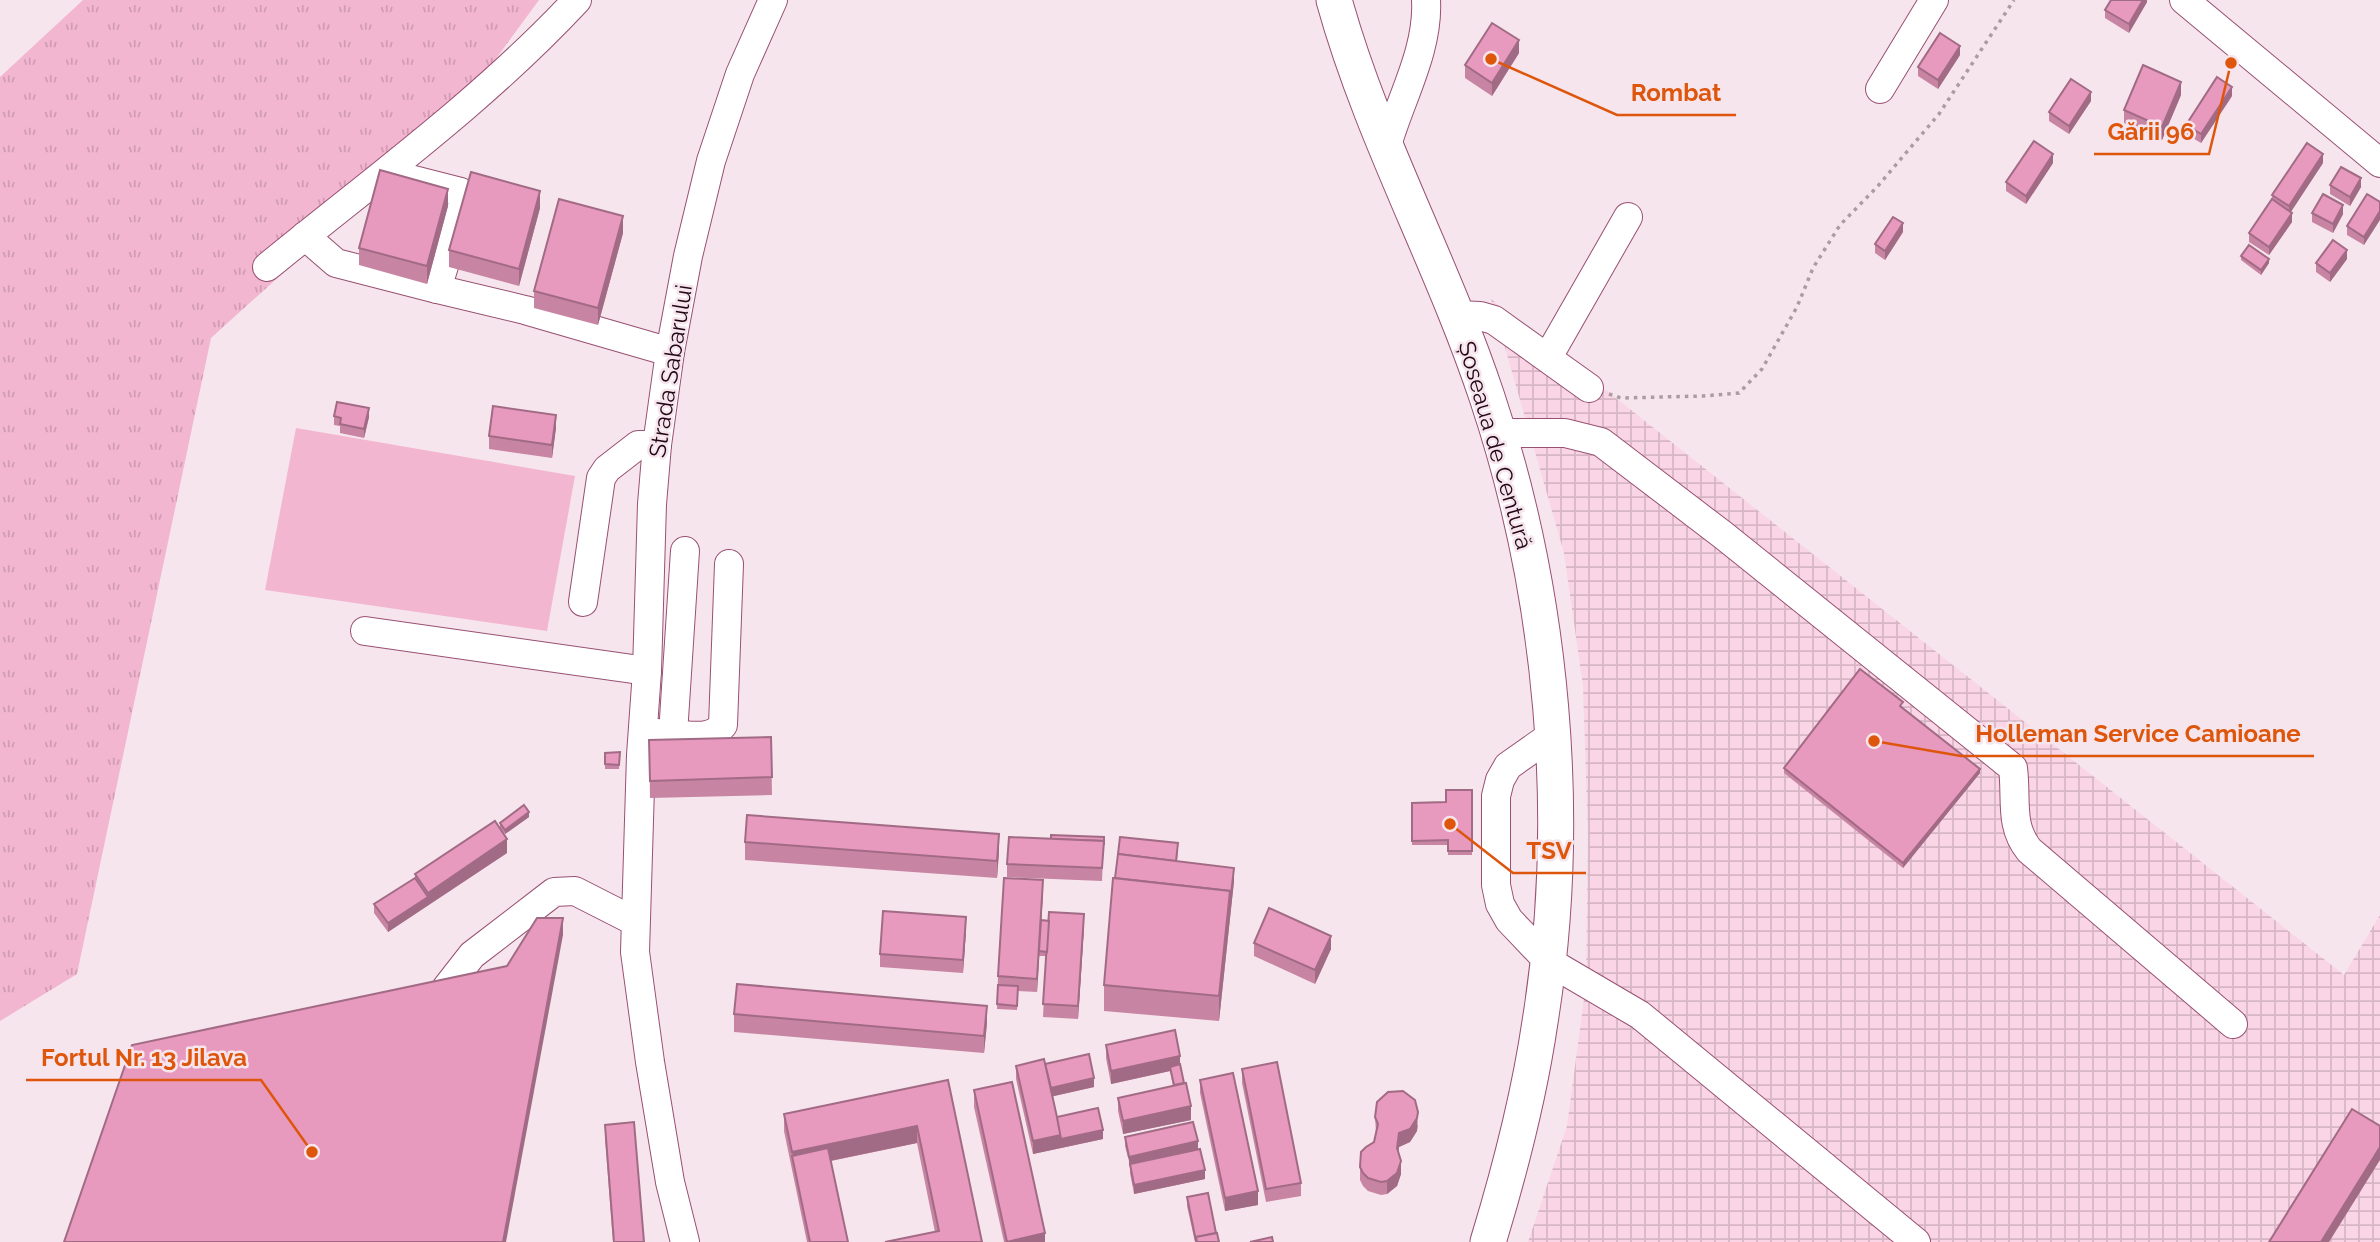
<svg xmlns="http://www.w3.org/2000/svg" width="2380" height="1242" font-family="Raleway,sans-serif">
	<defs>
		<pattern id="industrial-grid" width="8" height="8" patternUnits="userSpaceOnUse" patternTransform="scale(1.75)"><rect width="8" height="8" fill="#fad5e5"/><path d="M0 4h8M4 0v8" fill="none" stroke="#d6b5c4"/></pattern>
		<pattern id="grass-tufts" width="24" height="20" patternUnits="userSpaceOnUse" patternTransform="scale(1.75)"><rect width="24" height="20" fill="#f3b6d1"/><path d="M3 7l-1-3M5 7V3M7 7l1-3M15 17l-1-3M17 17v-4M19 17l1-3" fill="none" stroke="#d09bb3"/></pattern>
	</defs>
	<rect width="100%" height="100%" fill="#f6e5ec"/>
	<path fill="url(#industrial-grid)" d="M1491 299 2344 975 2380 915V1242H1528L1567 1126 1586 984 1588 836 1583 686 1564 553Z"/>
	<path fill="url(#grass-tufts)" d="M83 0H539L448 124 211 338 77 974 0 1021V77Z"/>
	<path fill="#f3b6d1" d="M296 428 575 476 547 631 265 590Z"/>
	<g fill="none" stroke-linecap="round" stroke-linejoin="round">
		<defs>
			<g id="minor">
				<path d="M2184 0 2380 163"/>
				<path d="M1880 89 1934 0"/>
				<path d="M1386 149C1399 101 1429 51 1426 0"/>
				<path d="M410 179 461 192 465 197 437 289 525 310 670 352"/>
				<path d="M305 236 336 263 437 289"/>
				<path d="M267 267C372 181 484 100 577 0"/>
				<path d="M1457 315 1480 316 1494 320 1589 388"/>
				<path d="M1548 357 1628 217"/>
				<path d="M1498 433H1565L1601 442 1723 535 2013 768C2017 799 2009 825 2029 850L2233 1024"/>
				<path d="M583 602 601 478 607 469 638 445H657"/>
				<path d="M365 631 647 671"/>
				<path d="M656 733 673 734 685 551"/>
				<path d="M673 734C691 735 711 741 723 725L729 564"/>
				<path d="M1552 735 1508 766 1500 780 1496 796V885L1500 904 1509 920 1548 961 1640 1015 1916 1242"/>
				<path d="M434 1009 447 987 472 955 554 892 575 891 634 921"/>
				<path d="M685 1242 670 1182 650 1062 635 952 641 755 647 671 652 504 657 445 670 352 688 256 711 161 740 74 773 0"/>
			</g>
			<path id="major" d="M1334 0C1372 137 1442 262 1487 397 1553 594 1573 818 1540 1022 1529 1097 1510 1170 1488 1242"/>
		</defs>
		<use href="#minor" stroke="#985073" stroke-width="30"/>
		<use href="#major" stroke="#985073" stroke-width="37"/>
		<path stroke="#ae9aa3" stroke-width="3.5" stroke-dasharray="3.5 5" stroke-linecap="butt" d="M1609 394 1621 398 1703 396 1739 393 1762 369 1797 307 1813 268 1840 225 1877 187 1939 114 2014 0"/>
		<use href="#minor" stroke="#fff" stroke-width="28"/>
		<use href="#major" stroke="#fff" stroke-width="35"/>
	</g>
	<g fill="#c884a3">
		<path d="M2147 0V2L2129 33 2105 18V10Z"/>
		<path d="M1519 53 1492 96 1465 78V65Z"/>
		<path d="M1960 55 1938 89 1918 76V67Z"/>
		<path d="M2181 95 2162 140 2124 123V110Z"/>
		<path d="M2232 96 2201 143 2186 134V125Z"/>
		<path d="M2091 101 2069 134 2049 121V112Z"/>
		<path d="M2053 163 2026 204 2006 191V182Z"/>
		<path d="M2323 163 2290 212 2292 222 2269 255 2249 242V233L2272 199V195Z"/>
		<path d="M2330 185 2361 187 2350 206 2330 194Z"/>
		<path d="M2380 202 2364 245 2347 235V226Z"/>
		<path d="M448 206 427 284 359 265V248Z"/>
		<path d="M540 208 519 286 449 267V250Z"/>
		<path d="M2312 213 2343 214 2333 233 2312 222Z"/>
		<path d="M1903 232 1885 260 1875 253V244Z"/>
		<path d="M623 233 598 325 534 308V291Z"/>
		<path d="M2241 256 2269 263 2261 275 2241 260Z"/>
		<path d="M2347 259 2330 282 2316 272V263Z"/>
		<path d="M334 416 369 417 364 438 340 433V426L334 425Z"/>
		<path d="M556 428 552 458 489 449V436Z"/>
		<path d="M1903 706 1902 707 1980 773 1903 868 1784 773V768Z"/>
		<path d="M771 737 772 795 650 798 649 740Z"/>
		<path d="M620 752 619 769H605V753Z"/>
		<path d="M1472 790V855H1448V845H1412V803L1446 802Z"/>
		<path d="M529 817 505 834 500 828V823Z"/>
		<path d="M1104 837 1102 881 1007 877V864L1051 839Z"/>
		<path d="M745 842 999 851 997 878 745 860Z"/>
		<path d="M1178 852 1177 861 1234 881 1219 1021 1104 1011V985L1115 878Z"/>
		<path d="M507 853 388 932 374 913V904L415 878V874Z"/>
		<path d="M1043 893 1041 920 1084 927 1078 1019 1043 1017 1046 956H1039L1037 992 1018 991 1017 1010 997 1009 998 976Z"/>
		<path d="M966 930 963 973 880 967V954Z"/>
		<path d="M1254 943 1331 949 1315 984 1254 956Z"/>
		<path d="M734 1014 987 1023 984 1053 734 1032Z"/>
		<path d="M1106 1045 1180 1064 1191 1120 1123 1134 1118 1111V1098L1173 1086 1170 1071 1111 1084 1106 1058Z"/>
		<path d="M1045 1064 1094 1087 1053 1096 1057 1117 1103 1139 1033 1154 1016 1079V1066Z"/>
		<path d="M1242 1069 1301 1183V1196L1266 1202 1242 1083Z"/>
		<path d="M948 1080 982 1242 935 1232 917 1143 831 1161 848 1242H807L784 1131V1114Z"/>
		<path d="M1200 1080 1258 1205 1225 1211 1200 1093Z"/>
		<path d="M974 1090 1045 1242H1004L974 1107Z"/>
		<path d="M1375 1117 1418 1125 1417 1131 1410 1142 1399 1147 1398 1152 1401 1174 1397 1186 1387 1194 1381 1195 1368 1191 1363 1186 1360 1180V1167L1374 1142 1376 1132Z"/>
		<path d="M605 1125 644 1242H613L605 1138Z"/>
		<path d="M1125 1137 1198 1150 1205 1179 1134 1194 1130 1173V1165L1125 1146Z"/>
		<path d="M1187 1197 1216 1233 1219 1242H1195L1187 1206Z"/>
	</g>
	<g fill="#a26b85">
		<path d="M2143 0H2147V2L2129 33V24Z"/>
		<path d="M1519 40V53L1492 96V83Z"/>
		<path d="M1960 46V55L1938 89V80Z"/>
		<path d="M2181 82V95L2162 140V127Z"/>
		<path d="M2232 87V96L2201 143V134Z"/>
		<path d="M2091 92V101L2069 134V126Z"/>
		<path d="M2053 154V163L2026 204V196Z"/>
		<path d="M2323 154V163L2289 215V206Z"/>
		<path d="M2361 178V187L2350 206V197Z"/>
		<path d="M448 189V206L427 284V266Z"/>
		<path d="M540 191V208L519 286V269Z"/>
		<path d="M2343 205V214L2333 233V224Z"/>
		<path d="M2380 211V220L2364 245V237Z"/>
		<path d="M2292 213V222L2269 255V247Z"/>
		<path d="M623 216V233L598 325V308Z"/>
		<path d="M1903 223V232L1885 260V251Z"/>
		<path d="M2347 250V259L2330 282V273Z"/>
		<path d="M2269 259V263L2261 275V270Z"/>
		<path d="M369 408V417L364 438V429Z"/>
		<path d="M556 415V428L552 458V445Z"/>
		<path d="M1980 769V773L1903 868V863Z"/>
		<path d="M529 812V817L505 834V830Z"/>
		<path d="M999 834V851L997 878V861Z"/>
		<path d="M507 839V853L388 932V923L428 897V893Z"/>
		<path d="M1234 868V881L1219 1021V996L1230 891Z"/>
		<path d="M1043 880V893L1037 992V979Z"/>
		<path d="M1084 914V927L1078 1019V1006Z"/>
		<path d="M966 917V930L963 973V960Z"/>
		<path d="M563 918V935L506 1242H503Z"/>
		<path d="M1331 936V949L1315 984V970Z"/>
		<path d="M987 1006V1023L984 1053V1036Z"/>
		<path d="M1180 1056V1069L1170 1067V1071L1111 1084V1071Z"/>
		<path d="M1094 1078V1087L1050 1097V1088Z"/>
		<path d="M1191 1106V1120L1123 1134V1121Z"/>
		<path d="M1418 1112 1417 1131 1410 1142 1399 1147 1397 1161V1148L1399 1133Z"/>
		<path d="M917 1126V1143L795 1168 792 1152Z"/>
		<path d="M1103 1130V1139L1033 1154V1141L1061 1135Z"/>
		<path d="M1198 1141V1150L1129 1166V1157Z"/>
		<path d="M2380 1147V1160L2329 1242H2321Z"/>
		<path d="M1401 1161V1174L1397 1186 1387 1194V1181Z"/>
		<path d="M1205 1170V1179L1134 1194V1185Z"/>
		<path d="M1258 1191V1205L1225 1211V1198Z"/>
		<path d="M1045 1233V1242H1007Z"/>
	</g>
	<g fill="#e899be" stroke="#a26b85" stroke-width="2">
		<path d="M2111 0H2143L2129 24 2105 10Z"/>
		<path d="M1492 23 1519 40 1492 83 1465 65Z"/>
		<path d="M1940 33 1960 46 1938 80 1918 67Z"/>
		<path d="M2143 65 2181 82 2162 127 2124 110Z"/>
		<path d="M2217 77 2232 87 2201 134 2186 125Z"/>
		<path d="M2071 79 2091 92 2069 126 2049 112Z"/>
		<path d="M2034 141 2053 154 2026 196 2006 182Z"/>
		<path d="M2307 143 2323 154 2289 206 2272 195Z"/>
		<path d="M2341 167 2361 178 2350 197 2330 185Z"/>
		<path d="M380 170 448 189 427 266 359 248Z"/>
		<path d="M471 172 540 191 519 269 449 250Z"/>
		<path d="M2323 194 2343 205 2333 224 2312 213Z"/>
		<path d="M2367 194 2380 202V211L2364 237 2347 226Z"/>
		<path d="M559 199 623 216 598 308 534 291Z"/>
		<path d="M2272 199 2292 213 2269 247 2249 233Z"/>
		<path d="M1893 217 1903 223 1885 251 1875 244Z"/>
		<path d="M2333 240 2347 250 2330 273 2316 263Z"/>
		<path d="M2249 245 2269 259 2261 270 2241 256Z"/>
		<path d="M337 402 369 408 364 429 340 424 341 418 334 416Z"/>
		<path d="M493 406 556 415 552 445 489 436Z"/>
		<path d="M1860 669 1903 702 1900 706 1980 769 1903 863 1784 768Z"/>
		<path d="M771 737 772 777 650 781 649 740Z"/>
		<path d="M620 752 619 765 605 764V753Z"/>
		<path d="M1446 790H1472V851H1448V840L1412 841V803L1446 802Z"/>
		<path d="M524 805 529 812 505 830 500 823Z"/>
		<path d="M747 815 999 834 997 861 745 842Z"/>
		<path d="M495 821 507 839 428 893 415 874Z"/>
		<path d="M1051 835 1104 837V845V841L1051 839Z"/>
		<path d="M1009 837 1104 841 1102 868 1007 864Z"/>
		<path d="M1120 837 1178 843 1176 861 1118 854Z"/>
		<path d="M1118 854 1234 868 1230 903V891L1115 878Z"/>
		<path d="M415 878 428 897 388 923 374 904Z"/>
		<path d="M1004 878 1043 880 1037 979 998 976Z"/>
		<path d="M1113 878 1230 891 1219 996 1104 985Z"/>
		<path d="M1269 908 1331 936 1315 970 1254 943Z"/>
		<path d="M883 911 966 917 963 960 880 954Z"/>
		<path d="M1049 912 1084 914 1078 1006 1043 1004Z"/>
		<path d="M537 918H563L503 1242H64L132 1045 507 966Z"/>
		<path d="M1041 920 1049 921 1047 952 1039 951Z"/>
		<path d="M737 984 987 1006 984 1036 734 1014Z"/>
		<path d="M998 985 1018 986 1017 1006 997 1004Z"/>
		<path d="M1175 1030 1180 1056 1111 1071 1106 1045Z"/>
		<path d="M1089 1054 1094 1078 1051 1088 1045 1064Z"/>
		<path d="M1044 1059 1061 1135 1033 1141 1016 1066Z"/>
		<path d="M1277 1062 1301 1183 1266 1189 1242 1069Z"/>
		<path d="M1180 1064 1184 1083 1174 1085 1170 1067Z"/>
		<path d="M1233 1073 1258 1191 1225 1198 1200 1080Z"/>
		<path d="M948 1080 982 1242H885L939 1231 917 1126 792 1152 784 1114Z"/>
		<path d="M1012 1082 1045 1233 1007 1242 974 1090Z"/>
		<path d="M1186 1083 1191 1106 1123 1121 1118 1098Z"/>
		<path d="M1403 1091 1415 1100 1418 1112 1417 1118 1410 1129 1399 1133 1397 1148 1401 1161 1397 1173 1387 1181 1381 1182 1368 1178 1363 1173 1360 1167 1361 1152 1366 1147 1374 1142 1378 1124 1375 1117 1377 1102 1388 1092Z"/>
		<path d="M1098 1108 1103 1130 1061 1139 1057 1117Z"/>
		<path d="M2352 1109 2380 1126V1147L2321 1242H2269Z"/>
		<path d="M634 1122 644 1242H614L605 1125Z"/>
		<path d="M1193 1122 1198 1141 1129 1157 1125 1137Z"/>
		<path d="M828 1148 848 1242H810L792 1156Z"/>
		<path d="M1200 1149 1205 1170 1134 1185 1130 1164Z"/>
		<path d="M1208 1193 1216 1233 1196 1237V1241L1187 1197Z"/>
		<path d="M1217 1233 1219 1242H1197L1196 1237Z"/>
		<path d="M1272 1237 1273 1242H1250Z"/>
	</g>
	<g text-anchor="middle" dominant-baseline="central" stroke-width="5" stroke-linejoin="round" paint-order="stroke">
		<g font-size="23" fill="#220715" stroke="#f6e5ec">
			<text transform="translate(670 371) rotate(-81)">Strada Sabarului</text>
			<text transform="translate(1496 445) rotate(74)">Șoseaua de Centură</text>
		</g>
	</g>
	<path fill="none" stroke="#de550c" stroke-width="2.5" d="M1491 59L1617 115H1736M2231 63L2209 154H2094M1874 741L1961 756H2314M1450 824L1513 873H1586M312 1152L261 1080H26"/>
	<g fill="#de550c" stroke="#f6e5ec" stroke-width="2.5">
		<circle cx="1491" cy="59" r="7"/>
		<circle cx="2231" cy="63" r="7"/>
		<circle cx="1874" cy="741" r="7"/>
		<circle cx="1450" cy="824" r="7"/>
		<circle cx="312" cy="1152" r="7"/>
	</g>
	<g font-size="24" text-anchor="middle" font-weight="bold" fill="#de550c" stroke="#f6e5ec" stroke-width="5" stroke-linejoin="round" paint-order="stroke">
		<text x="1676" y="101">Rombat</text>
		<text x="2151" y="140">Gării 96</text>
		<text x="2138" y="742">Holleman Service Camioane</text>
		<text x="1549" y="859">TSV</text>
		<text x="144" y="1066">Fortul Nr. 13 Jilava</text>
	</g>
</svg>
